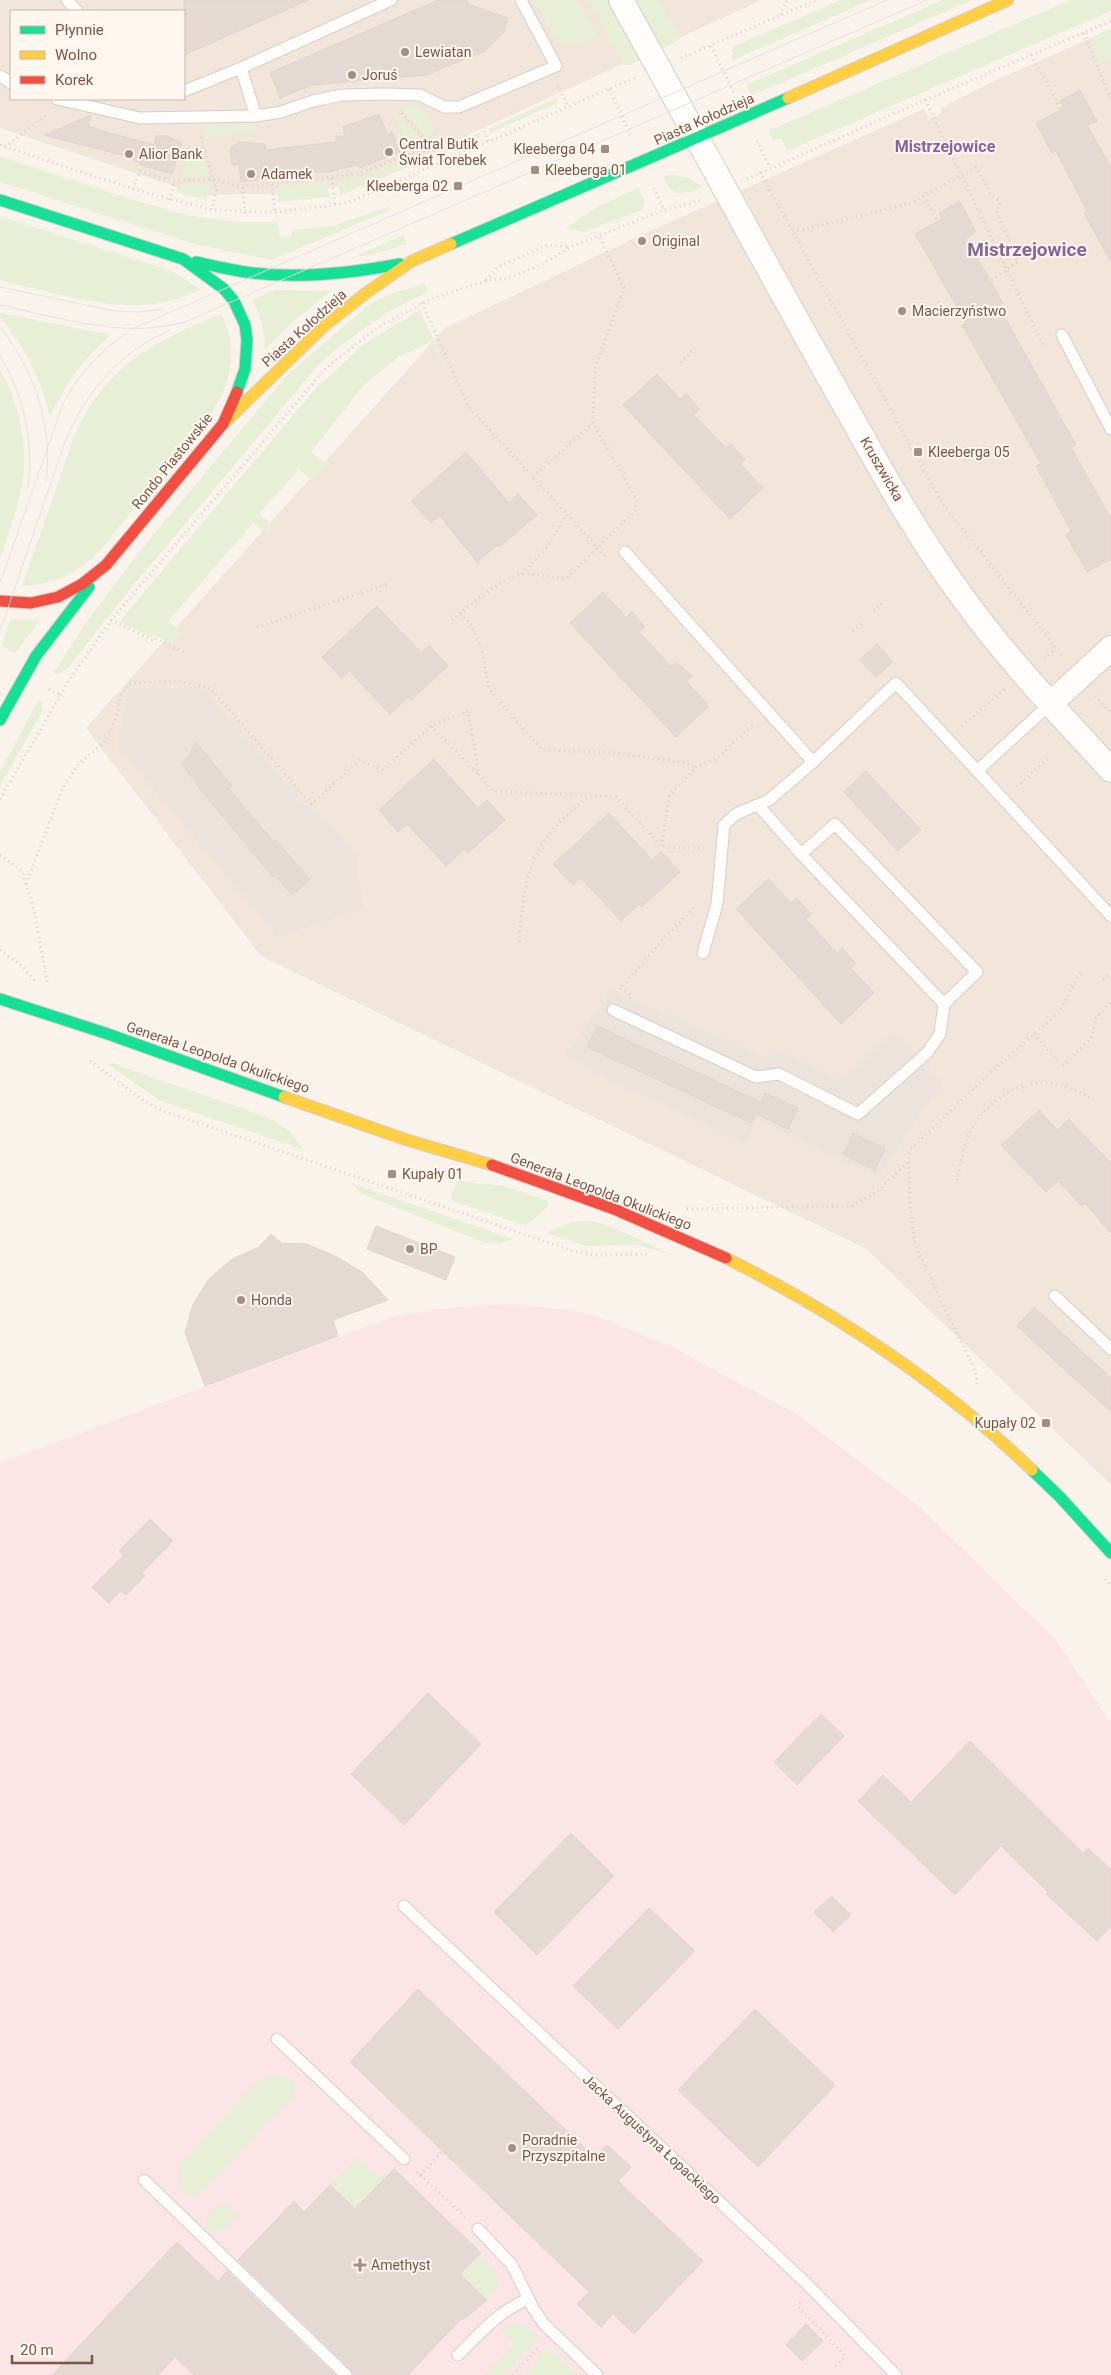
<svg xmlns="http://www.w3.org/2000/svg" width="1111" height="2375" font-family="Roboto,sans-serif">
	<rect width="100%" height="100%" fill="#f9f3ec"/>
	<g fill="#f2e5d9" fill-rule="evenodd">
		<path d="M0 0H762L365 182 298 193 201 195 0 128ZM11 11H184V99H11Z"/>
		<path d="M1111 29V1485L865 1248 261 956 86 728 445 328 650 231 924 109 929 119 942 113 940 109 988 84Z"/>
	</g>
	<g fill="#ece3dc">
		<path d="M201 687 305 805 318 813 356 854 364 909 277 936 117 746 129 689Z"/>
		<path d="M610 990 766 1057 782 1051 842 1081 894 1031 942 1083 878 1176 757 1120 746 1144 604 1077 566 1055Z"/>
	</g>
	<path fill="#fbe5e6" d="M505 1304 570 1310 599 1317 674 1348 798 1415 920 1507 1054 1638 1111 1724V2375H0V1463L392 1317 439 1309Z"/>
	<g fill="#e7f0d6">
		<path d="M534 0H577L597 36 578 45 563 44 555 37Z"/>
		<path d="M588 0H607L640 60 630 65H624Z"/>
		<path d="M635 0H659L681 39 662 49Z"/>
		<path d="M841 0H871L733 60 731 55 734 53 731 51 736 45Z"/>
		<path d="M943 0H972L751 96 746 85Z"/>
		<path d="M1070 0H1111V11L787 151 781 138 773 140 768 131Z"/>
		<path d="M1111 29V58L1100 63 1091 38Z"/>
		<path d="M557 98 559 102 490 133 488 129Z"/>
		<path d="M415 105 425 111 435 131 428 139 398 106Z"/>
		<path d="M392 107 429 149 418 148 408 152Z"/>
		<path d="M256 124V131L205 137 203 127Z"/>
		<path d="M479 133 481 136 442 153 433 143 438 138 444 148Z"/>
		<path d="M191 145 201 148 209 176 181 177Z"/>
		<path d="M417 155 435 156 340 195 338 180 358 178Z"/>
		<path d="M0 156 127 198 187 215 237 222H278L280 237 292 236 291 230 333 226 388 207 392 209 272 260 198 245 0 182Z"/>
		<path d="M674 175 689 178 703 187C683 195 672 199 663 176Z"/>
		<path d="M327 181 329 197 278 202 277 187Z"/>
		<path d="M210 183 207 200 176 192 178 184Z"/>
		<path d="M639 188 645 202 642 210 584 232 566 228 600 205Z"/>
		<path d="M0 216 165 269 182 277 201 290C183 297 165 304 145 305 106 308 39 290 0 280Z"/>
		<path d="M403 235 407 244 377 253 349 259Z"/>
		<path d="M425 284 428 291 383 315 339 347 320 363 126 594 68 668 59 674H53L87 621 143 547 288 374 371 303 390 294Z"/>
		<path d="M275 290 332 291 297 318 265 350C265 332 261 316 252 300Z"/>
		<path d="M420 310 442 358 439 359 430 342 398 357 364 385 311 452 327 464 313 481 299 469 259 514 274 527 268 534 253 523 168 621 183 633 174 645 153 634 151 637 119 622 316 388 364 344Z"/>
		<path d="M0 313 111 335C83 359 65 384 50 417 41 380 26 347 0 318Z"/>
		<path d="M221 314C233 336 234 360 226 384 213 423 165 470 138 503 120 525 103 551 80 568 63 580 43 585 22 586L75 434C109 363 152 343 221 314Z"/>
		<path d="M0 370C18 400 28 444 23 478 19 506 8 533 0 560Z"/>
		<path d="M41 619 15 653 2 646 10 620Z"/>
		<path d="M38 700 41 702 43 710 0 786V772Z"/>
		<path d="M112 1063 267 1117 289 1130 304 1150 159 1100 109 1065Z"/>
		<path d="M457 1181 505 1186 547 1200 548 1206 526 1226 450 1200Z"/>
		<path d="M351 1183 513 1239 499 1244 485 1243 362 1194Z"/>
		<path d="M592 1221 608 1225 675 1256 638 1245 586 1246 546 1233 572 1222Z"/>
		<path d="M273 2074 292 2080 296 2089 292 2097 202 2192 194 2197 186 2195 177 2183 181 2162 257 2082Z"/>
		<path d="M358 2157 380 2178 391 2167 394 2169 355 2209 330 2185Z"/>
		<path d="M222 2201 237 2215 223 2230 212 2234 206 2228 205 2220Z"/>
		<path d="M479 2255 493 2268 499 2281 494 2293 487 2300 460 2274Z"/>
		<path d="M512 2323 525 2326 539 2338 505 2375H484L514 2344 500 2329Z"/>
		<path d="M545 2349 551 2350 577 2375H527L540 2352Z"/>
	</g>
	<g fill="#e5dad3" stroke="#e2d5cd">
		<path d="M184 0H309L184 55Z"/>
		<path d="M438 0H467L468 4 502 16 508 18 504 32 485 51 426 75 312 85 280 98 270 73 274 71Z"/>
		<path d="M1080 90 1097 121 1087 125 1111 168V262L1084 213 1087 211 1056 151 1052 153 1036 123 1064 108 1060 101Z"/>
		<path d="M379 114 387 134 392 132 400 152 359 168 357 165 328 172H314L241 182 239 165H232L230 148 240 142 265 144 266 150 336 142V136H345L343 127Z"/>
		<path d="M91 115 88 126 110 133 154 145 156 136H167L182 143 172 174 147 167 125 156 44 135Z"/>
		<path d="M960 201 976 232 966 238 1003 303 998 305 1076 445 1071 447 1111 519V559L1087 572 1066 535 1071 531 1036 466 1041 464 962 325 966 323 915 234 942 219 939 213Z"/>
		<path d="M657 374 680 399 686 393 699 409 694 415 726 448 731 444 745 459 740 464 763 488 730 519 623 405Z"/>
		<path d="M466 452 509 503 518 494 537 515 499 547 497 545 477 562 440 516 431 523 411 501Z"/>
		<path d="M603 592 626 617 632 612 645 627 639 632 671 666 676 662 692 676 686 681 709 706 676 737 570 623Z"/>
		<path d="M377 606 421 653 429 645 448 666 411 700 408 697 390 714 349 671 341 678 322 657Z"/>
		<path d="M877 644 893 662 876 677 860 660Z"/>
		<path d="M196 742 232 786 229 789 274 842 276 840 310 880 292 895 275 875 273 877 195 783 196 782 181 763 188 758Z"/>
		<path d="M434 759 478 808 487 800 505 820 468 853 464 849 446 866 407 824 398 832 379 810Z"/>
		<path d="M866 771 921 830 898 851 844 792Z"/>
		<path d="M609 813 652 860 661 852 680 872 642 907 639 904 621 921 581 878 573 885 553 864Z"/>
		<path d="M768 879 791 903 797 898 811 914 806 919 837 953 842 948 856 963 851 968 874 993 841 1024 736 909Z"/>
		<path d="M597 1026 761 1102 765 1093 798 1108 788 1129 756 1114 751 1123 587 1047Z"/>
		<path d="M1039 1110 1057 1130 1069 1119 1111 1163V1233L1085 1203 1082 1206 1058 1181 1046 1192 1001 1145Z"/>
		<path d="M853 1133 885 1148 875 1170 843 1154Z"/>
		<path d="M376 1226 455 1257 446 1280 367 1249Z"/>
		<path d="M271 1234 282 1243 306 1244 335 1256 362 1272 388 1300 333 1320 338 1336 205 1386 185 1333 193 1304 209 1279 232 1259 259 1247Z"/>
		<path d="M1034 1307 1111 1378V1412L1017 1326Z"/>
		<path d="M150 1519 173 1541 142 1573 145 1576 126 1595 121 1591 109 1603 92 1587 124 1555 119 1551Z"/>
		<path d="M428 1693 481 1744 404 1825 351 1774Z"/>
		<path d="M821 1714 844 1736 797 1785 774 1762Z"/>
		<path d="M970 1741 1083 1853 1088 1848 1111 1870V1926L1097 1941 1046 1894 1048 1892 1001 1846 955 1895 858 1801 883 1775 911 1802Z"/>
		<path d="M571 1833 614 1876 537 1955 494 1912Z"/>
		<path d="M832 1896 851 1915 833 1932 814 1912Z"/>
		<path d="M649 1908 695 1951 618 2029 573 1986Z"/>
		<path d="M418 1989 595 2158 607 2145 631 2167 618 2181 703 2261 634 2334 613 2314 601 2327 577 2304 589 2292 350 2062Z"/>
		<path d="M755 2009 835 2085 758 2167 678 2090Z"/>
		<path d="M394 2169 481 2253 460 2274 487 2300 463 2320 462 2318 408 2375H353L351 2370 238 2260 294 2201 304 2212 330 2185 355 2209Z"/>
		<path d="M177 2242 218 2281 227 2271 335 2375H194L175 2357 158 2375H52Z"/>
		<path d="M806 2324 823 2341 802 2361 786 2345Z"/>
	</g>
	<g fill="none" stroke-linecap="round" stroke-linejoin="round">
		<defs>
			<g id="lane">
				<path d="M67 0 77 11"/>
				<path d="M241 68 256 116 281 112 313 101 342 95 384 94 420 95 444 107H459L556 66 521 0"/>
				<path d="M0 76 11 83"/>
				<path d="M184 91 241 68 391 0"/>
				<path d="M57 99 140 118 256 116"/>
				<path d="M1062 335 1111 429"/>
				<path d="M625 552 813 762 896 683 1111 916"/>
				<path d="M977 771 1050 704"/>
				<path d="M758 805 801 854 944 1004 977 972 835 824 801 854"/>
				<path d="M703 953 717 904 724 825 736 814 769 800 813 762"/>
				<path d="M613 1010 756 1077 779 1074 858 1114 927 1053 940 1034 944 1004"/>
				<path d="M1055 1296 1111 1349"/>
				<path d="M404 1906 807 2284 896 2375"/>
				<path d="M277 2039 404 2159"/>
				<path d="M144 2180 346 2375"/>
				<path d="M478 2229 512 2265 533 2308 544 2324 597 2375"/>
				<path d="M458 2355C480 2333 499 2311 528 2299"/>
			</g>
			<g id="street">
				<path d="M621 0C691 126 759 253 830 379 871 452 911 527 961 595 1006 658 1059 713 1111 770"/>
				<path d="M1050 704 1111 648"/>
			</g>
			<g id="fast">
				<path d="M0 200 183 259 224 289 234 301 245 325 247 340 245 369 237 392"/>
				<path d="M451 244 788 98"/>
				<path d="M196 262C215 266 234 271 253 273 302 279 352 273 400 264"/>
				<path d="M0 720 36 656 89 587"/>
				<path d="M0 999 108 1034 284 1097"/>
				<path d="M1032 1470 1060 1497 1111 1553"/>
			</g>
			<g id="slow">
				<path d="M788 98 1008 0"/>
				<path d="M223 424 323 327 366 293 412 261 451 244"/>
				<path d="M284 1097 407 1140 492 1165"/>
				<path d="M726 1258C838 1314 942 1383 1032 1470"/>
			</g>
			<g id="jam">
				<path d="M0 601 31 603 58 597 82 584 106 565 223 424 237 392"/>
				<path d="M492 1165 614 1209 726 1258"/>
			</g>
		</defs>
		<use href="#lane" stroke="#d8cec8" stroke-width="13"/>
		<use href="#street" stroke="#d8cec8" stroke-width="26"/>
		<use href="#fast" stroke="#d9cec8" stroke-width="13"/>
		<use href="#slow" stroke="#d9cec8" stroke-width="13"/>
		<use href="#jam" stroke="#d9cec8" stroke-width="13"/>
		<g stroke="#dbd1ce" stroke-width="3" stroke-dasharray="1 4" stroke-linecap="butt">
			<path d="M780 15 787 0"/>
			<path d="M1084 33 1111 101"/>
			<path d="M711 46 734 93"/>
			<path d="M1031 55 1061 109"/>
			<path d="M681 58 816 0"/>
			<path d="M558 85 568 107"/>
			<path d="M609 89 632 138"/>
			<path d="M925 100 1043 345"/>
			<path d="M402 113 444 162"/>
			<path d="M484 131 488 142"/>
			<path d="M201 137 216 190 212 210"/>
			<path d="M757 141 770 167"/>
			<path d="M0 145 133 189 212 210 275 212 335 205 352 201 637 77"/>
			<path d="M5 147 48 114"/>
			<path d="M140 171 175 181 213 179 243 187 358 174 418 151H435"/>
			<path d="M760 172 942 503 1064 658"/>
			<path d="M332 178 335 205"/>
			<path d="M747 179 925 100 1111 21"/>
			<path d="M272 184 275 212"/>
			<path d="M243 187 245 213"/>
			<path d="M654 188 664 210"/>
			<path d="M133 189 143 161"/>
			<path d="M923 196 938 221"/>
			<path d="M169 200 175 181"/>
			<path d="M793 232 911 203 976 167 991 195 1000 201 997 212 1018 262 990 281"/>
			<path d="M486 280 498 267 548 245 570 247"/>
			<path d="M422 303 468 406 607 558"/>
			<path d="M681 363 694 348"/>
			<path d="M533 477 593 423"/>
			<path d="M522 574 546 548 567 514"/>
			<path d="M874 611 884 601"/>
			<path d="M461 613 471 625 482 650 489 689 542 750C596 751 644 754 697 766"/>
			<path d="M111 620 152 640 154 638 186 653"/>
			<path d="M452 620C467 608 505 574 524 574 539 574 552 578 567 578L636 510V498L593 423 595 368 624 288 599 236"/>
			<path d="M257 627 388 584"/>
			<path d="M853 631 862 623"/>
			<path d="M1044 658 1056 649"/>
			<path d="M49 689 59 695"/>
			<path d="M1095 696 1111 713"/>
			<path d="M431 726 478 774"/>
			<path d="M962 726 1005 689"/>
			<path d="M1017 787 1049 757"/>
			<path d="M0 799 70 679 111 620 326 368 377 328 431 299 485 281 508 278 543 264 570 247 664 210 703 200"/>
			<path d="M662 846 669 796 697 766 716 759 754 724"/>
			<path d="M0 855 22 871 34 910 48 986"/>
			<path d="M26 884 62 790 78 765 106 740 116 718 121 695 130 683 178 681 210 688 311 804 360 760 383 770 431 726 468 711 479 775 493 791 616 797 662 847 704 848"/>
			<path d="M519 942C525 871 530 841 590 796"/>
			<path d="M0 950 22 966 35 981"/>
			<path d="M1103 979 1111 973"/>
			<path d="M630 998 631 994 620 989 665 937 696 906"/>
			<path d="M1034 1034 1059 1062"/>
			<path d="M90 1061 146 1102 164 1111 573 1251 595 1255 648 1254"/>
			<path d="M1063 1066 1092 1037 1096 1018 1111 1002"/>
			<path d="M957 1180C960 1167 962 1152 967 1139 979 1106 1020 1076 1055 1084 1068 1086 1080 1093 1091 1098"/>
			<path d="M687 1209 852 1206 879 1190 909 1161"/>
			<path d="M977 1384 976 1373 915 1245 910 1205 909 1151 991 1072 1058 1013 1081 971"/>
			<path d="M1105 1579 1111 1586"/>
			<path d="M417 2172 465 2217"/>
			<path d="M420 2175 443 2151"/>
			<path d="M800 2303 798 2306 845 2356 835 2367"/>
			<path d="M513 2375 540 2346"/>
		</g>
		<use href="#lane" stroke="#fefdfc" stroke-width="11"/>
		<use href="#street" stroke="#fefdfc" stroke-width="24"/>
		<use href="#fast" stroke="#16e098" stroke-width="11"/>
		<use href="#slow" stroke="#ffcf43" stroke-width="11"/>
		<use href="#jam" stroke="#f24e42" stroke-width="11"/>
		<g stroke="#e5e2e5" stroke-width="1">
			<path d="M0 287 115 311 138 312 164 309"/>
			<path d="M0 305C61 318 123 339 185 322L927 0"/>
			<path d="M0 327C35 371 53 425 46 482"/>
			<path d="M0 356C24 396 34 442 28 488"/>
			<path d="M0 583 63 404C80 372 102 349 132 329L887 0"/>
			<path d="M0 631 65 442C86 391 119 353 170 330"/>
		</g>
	</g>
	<g fill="#a68d82" stroke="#fff7ef" stroke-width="2">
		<circle cx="405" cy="52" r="5"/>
		<circle cx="352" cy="75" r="5"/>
		<rect x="600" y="144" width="10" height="10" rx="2.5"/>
		<circle cx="389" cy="152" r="5"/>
		<circle cx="129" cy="154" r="5"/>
		<rect x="530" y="165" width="10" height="10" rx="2.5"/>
		<circle cx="251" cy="174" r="5"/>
		<rect x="453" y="181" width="10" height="10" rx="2.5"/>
		<circle cx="642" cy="241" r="5"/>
		<circle cx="902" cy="311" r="5"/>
		<rect x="913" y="447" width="10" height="10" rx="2.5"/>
		<rect x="387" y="1169" width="10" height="10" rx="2.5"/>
		<circle cx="410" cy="1249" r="5"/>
		<circle cx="241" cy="1300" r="5"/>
		<rect x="1041" y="1418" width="10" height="10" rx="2.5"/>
		<circle cx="512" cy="2148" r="5"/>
		<path d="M357.5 2257.5h5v5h5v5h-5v5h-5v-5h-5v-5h5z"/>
	</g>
	<g text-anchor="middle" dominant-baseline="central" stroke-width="4" stroke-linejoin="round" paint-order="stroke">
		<g font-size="14" fill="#7a5649" stroke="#fff7ef" text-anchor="start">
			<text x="415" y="52">Lewiatan</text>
			<text x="362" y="75">Joruś</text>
			<text x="399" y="144">Central Butik<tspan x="399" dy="16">Świat Torebek</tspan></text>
			<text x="595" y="149" text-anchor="end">Kleeberga 04</text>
			<text x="139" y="154">Alior Bank</text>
			<text x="545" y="170">Kleeberga 01</text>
			<text x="261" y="174">Adamek</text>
			<text x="448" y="186" text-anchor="end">Kleeberga 02</text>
			<text x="652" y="241">Original</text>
			<text x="912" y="311">Macierzyństwo</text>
			<text x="928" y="452">Kleeberga 05</text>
			<text x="402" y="1174">Kupały 01</text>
			<text x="420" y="1249">BP</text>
			<text x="251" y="1300">Honda</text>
			<text x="1036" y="1423" text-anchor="end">Kupały 02</text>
			<text x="522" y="2140">Poradnie<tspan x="522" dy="16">Przyszpitalne</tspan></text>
			<text x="371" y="2265">Amethyst</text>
		</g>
		<g font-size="14" fill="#7a5649" stroke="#fff7ef">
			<text transform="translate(704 119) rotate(-24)">Piasta Kołodzieja</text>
			<text transform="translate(304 328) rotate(-42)">Piasta Kołodzieja</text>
			<text transform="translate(172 461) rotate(-51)">Rondo Piastowskie</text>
			<text transform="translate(882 469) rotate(60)">Kruszwicka</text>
			<text transform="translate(218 1057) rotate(19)">Generała Leopolda Okulickiego</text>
			<text transform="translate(601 1191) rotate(21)">Generała Leopolda Okulickiego</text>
			<text transform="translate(652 2139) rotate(43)">Jacka Augustyna Łopackiego</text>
		</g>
		<g font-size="16" font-weight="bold" fill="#85649d" stroke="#fff7ef">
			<text x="945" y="146">Mistrzejowice</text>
		</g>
		<g font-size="19" font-weight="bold" fill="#85649d" stroke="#fff7ef">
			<text x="1027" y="249">Mistrzejowice</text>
		</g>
	</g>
	<rect x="10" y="10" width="175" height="90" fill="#fff7ef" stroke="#cab7ad"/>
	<rect x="20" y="26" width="25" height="8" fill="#16e098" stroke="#cab7ad"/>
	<text x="55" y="35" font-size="15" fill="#7a5649">Płynnie</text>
	<rect x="20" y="51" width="25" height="8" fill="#ffcf43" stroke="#cab7ad"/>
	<text x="55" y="60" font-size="15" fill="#7a5649">Wolno</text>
	<rect x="20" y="76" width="25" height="8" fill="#f24e42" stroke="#cab7ad"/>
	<text x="55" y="85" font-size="15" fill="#7a5649">Korek</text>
	<path d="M12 2355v8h80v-8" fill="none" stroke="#7a5649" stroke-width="2.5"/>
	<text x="20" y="2355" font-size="15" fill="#7a5649" stroke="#fff7ef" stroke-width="4" paint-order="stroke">20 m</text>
</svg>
